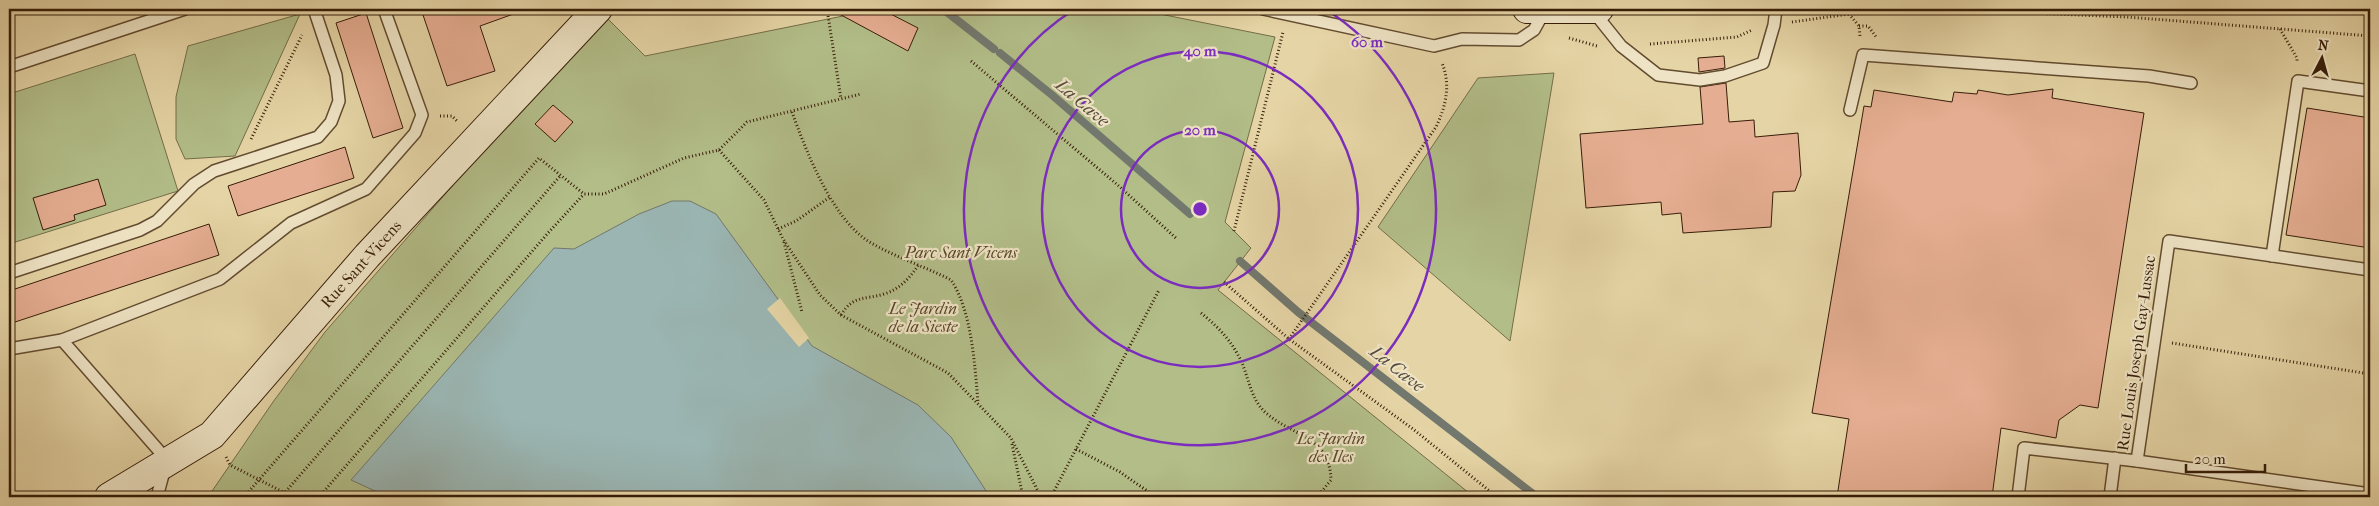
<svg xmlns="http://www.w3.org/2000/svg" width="2379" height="506" font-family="'IM FELL French Canon',serif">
	<rect width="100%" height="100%" fill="#e5d4a5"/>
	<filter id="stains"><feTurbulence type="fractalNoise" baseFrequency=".004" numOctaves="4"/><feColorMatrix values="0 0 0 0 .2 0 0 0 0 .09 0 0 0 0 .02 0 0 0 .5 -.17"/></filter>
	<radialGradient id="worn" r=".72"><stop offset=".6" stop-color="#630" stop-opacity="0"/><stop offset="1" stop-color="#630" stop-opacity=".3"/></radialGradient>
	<g fill="#b2bd88" stroke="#746d48">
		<path d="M852 9H1135L1275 37 1225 222 1251 248 1218 290 1474 497H208L273 402 325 332 481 153 606 17 645 56 843 16Z"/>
		<path d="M300 14 235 156 185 159 176 139V97L188 46Z"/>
		<path d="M135 54 178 191 9 244V94Z"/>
		<path d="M1554 73 1510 341 1378 227 1478 78Z"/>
	</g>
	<path fill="#9ab5b2" stroke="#72786e" d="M672 201H690L716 214 812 346 918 405 951 437 990 497H388L351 480 554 248 574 249 639 214Z"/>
	<path fill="#e5d4a5" d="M780 298 809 338 799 347 767 309Z"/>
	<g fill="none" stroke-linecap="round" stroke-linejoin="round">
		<g stroke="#72786e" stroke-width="8">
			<path d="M943 9 994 49"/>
			<path d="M1000 53 1052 95 1190 214"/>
			<path d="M1240 261 1298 312 1537 497"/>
		</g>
	</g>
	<g fill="#e5ad91" stroke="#371d08">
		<path d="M421 9H519V12L480 26 495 71 447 86Z"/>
		<path d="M830 9H881L918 28 908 51Z"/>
		<path d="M366 13 403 128 373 138 336 23Z"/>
		<path d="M1724 56 1725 68 1699 72 1698 58Z"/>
		<path d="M1726 83 1729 122 1754 120 1755 137 1798 133 1801 175 1795 191 1773 192 1771 227 1683 233 1681 213 1662 215 1661 202 1586 208 1580 134 1703 124 1700 87Z"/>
		<path d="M2053 89 2052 98 2144 113 2098 408 2080 405 2059 420 2056 438 2001 428 1992 497H1837L1849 419 1812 413 1864 106 1871 107 1874 90 1952 102 1954 92 1977 94 1978 90 2008 95Z"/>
		<path d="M553 105 573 122 555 142 535 124Z"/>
		<path d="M2307 108 2370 118V248L2286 235Z"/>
		<path d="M345 147 354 178 238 216 228 186Z"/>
		<path d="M98 179 106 205 74 215 75 220 43 230 33 198Z"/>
		<path d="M209 224 219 255 9 324V291Z"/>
	</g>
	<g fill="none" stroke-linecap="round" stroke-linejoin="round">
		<defs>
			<g id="lane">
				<path d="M1263 9 1434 46 1462 39 1519 40 1534 30 1545 10"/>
				<path d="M1593 11 1621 46 1658 75 1700 80 1725 76 1763 63 1774 25 1776 9"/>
				<path d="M9 67 185 9"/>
				<path d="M1850 110 1863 55 2149 76 2191 83"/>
				<path d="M2272 256 2298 81 2370 91"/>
				<path d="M9 273 140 230 157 221 194 184 214 171 318 137 331 122 339 101 336 75 314 9"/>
				<path d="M62 340 167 460 157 497"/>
				<path d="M9 349 62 340 220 279 291 223 366 189 415 133 422 115 384 9"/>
				<path d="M2137 461 2370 494"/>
				<path d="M2018 497 2024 448 2137 461 2169 241 2370 270"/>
				<path d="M2110 497 2115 458"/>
			</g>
			<g id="secondary">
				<path d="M1527 9H1599"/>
				<path d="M109 497 212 435 367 256 598 9"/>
			</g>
		</defs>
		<use href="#lane" stroke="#624b2f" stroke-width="14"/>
		<use href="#secondary" stroke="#371d08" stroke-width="30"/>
		<g stroke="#371d08" stroke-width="3" stroke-dasharray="1 2.5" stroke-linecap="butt">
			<path d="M827 9 841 99"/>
			<path d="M1849 14 1859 26 1860 36"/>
			<path d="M1792 22 1849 14 1984 11 2127 17 2370 36"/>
			<path d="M1859 26H1868L1877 38"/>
			<path d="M2280 29 2297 58V63"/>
			<path d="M1569 38 1597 46"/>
			<path d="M1650 44 1737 37 1752 30"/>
			<path d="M971 61 1120 187 1177 239"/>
			<path d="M792 112C806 151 832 218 868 241 894 257 924 266 951 280 972 311 975 367 978 403"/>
			<path d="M440 116H452L457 121"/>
			<path d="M251 139 302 35"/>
			<path d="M719 150 764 200 783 239 820 295 841 315 948 373 1011 438 1041 497"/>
			<path d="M778 229 796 221 830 197"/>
			<path d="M1234 231 1283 32"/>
			<path d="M784 242 802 312"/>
			<path d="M1224 282 1289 339 1413 429 1497 497"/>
			<path d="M1201 313C1216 325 1229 338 1238 355 1249 374 1249 398 1266 413 1292 436 1330 436 1331 480L1317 497"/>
			<path d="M841 315C853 295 864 300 884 294 900 289 910 278 919 264"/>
			<path d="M1289 339 1436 127C1446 106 1451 85 1442 63"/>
			<path d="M2172 343 2370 374"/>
			<path d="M1012 444 1023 497"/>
			<path d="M1076 449 1120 472 1156 497"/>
			<path d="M226 457 230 465 293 497"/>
			<path d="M244 497 539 158 584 194H604L684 158 719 150 747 122 861 94"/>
			<path d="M281 497 561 175"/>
			<path d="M319 497 548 233 584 194"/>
			<path d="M1051 497 1159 290"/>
		</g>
		<use href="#lane" stroke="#eee3c4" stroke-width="11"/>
		<use href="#secondary" stroke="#eee3c4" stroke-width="28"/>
	</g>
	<g fill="none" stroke="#7b2cbf" stroke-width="2.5">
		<circle cx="1200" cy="209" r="79"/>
		<circle cx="1200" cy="209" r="158"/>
		<path d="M1325 9A236 236 0 1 1 1075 9"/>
	</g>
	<g text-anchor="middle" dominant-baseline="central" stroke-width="4.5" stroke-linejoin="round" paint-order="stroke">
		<g font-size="16" font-style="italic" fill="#564528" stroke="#eee3c4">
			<text x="961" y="252">Parc Sant Vicens</text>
			<text x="923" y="308">Le Jardin<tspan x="923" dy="18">de la Sieste</tspan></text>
			<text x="1331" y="438">Le Jardin<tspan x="1331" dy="18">des Iles</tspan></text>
		</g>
		<g font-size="16" fill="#371d08" stroke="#eee3c4">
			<text transform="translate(361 264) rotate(-48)">Rue Sant-Vicens</text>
			<text transform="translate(2136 353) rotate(-82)">Rue Louis Joseph Gay-Lussac</text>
		</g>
		<g font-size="18" font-style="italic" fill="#554b3b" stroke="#eee3c4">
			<text transform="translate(1082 103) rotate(40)">La Cave</text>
			<text transform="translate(1397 369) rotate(38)">La Cave</text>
		</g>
	</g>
	<circle cx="1200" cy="209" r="8" fill="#7b2cbf" stroke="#eee3c4" stroke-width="2.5"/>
	<g font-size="15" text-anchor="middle" font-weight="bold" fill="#7b2cbf" stroke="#eee3c4" stroke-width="4.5" stroke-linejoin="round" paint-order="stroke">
		<text x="1367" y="47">60 m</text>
		<text x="1200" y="56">40 m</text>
		<text x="1200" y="135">20 m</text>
	</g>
	<rect width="2379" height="506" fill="none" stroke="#e5d4a5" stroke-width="30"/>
	<rect x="10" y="10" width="2359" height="486" fill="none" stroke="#371d08" stroke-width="2.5"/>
	<rect x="15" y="15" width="2349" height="476" fill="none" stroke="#371d08"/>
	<g transform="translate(2322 58) rotate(6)" stroke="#eee3c4" stroke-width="4" paint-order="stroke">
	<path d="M0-4L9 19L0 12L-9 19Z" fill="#371d08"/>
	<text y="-8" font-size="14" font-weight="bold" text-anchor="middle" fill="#371d08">N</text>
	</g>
	<path d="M2186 464v8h79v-8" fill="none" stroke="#371d08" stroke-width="2.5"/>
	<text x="2194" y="464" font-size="15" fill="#371d08" stroke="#eee3c4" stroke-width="4" paint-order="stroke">20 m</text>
	<rect width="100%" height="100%" filter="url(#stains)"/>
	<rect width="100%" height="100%" fill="url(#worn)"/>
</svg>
